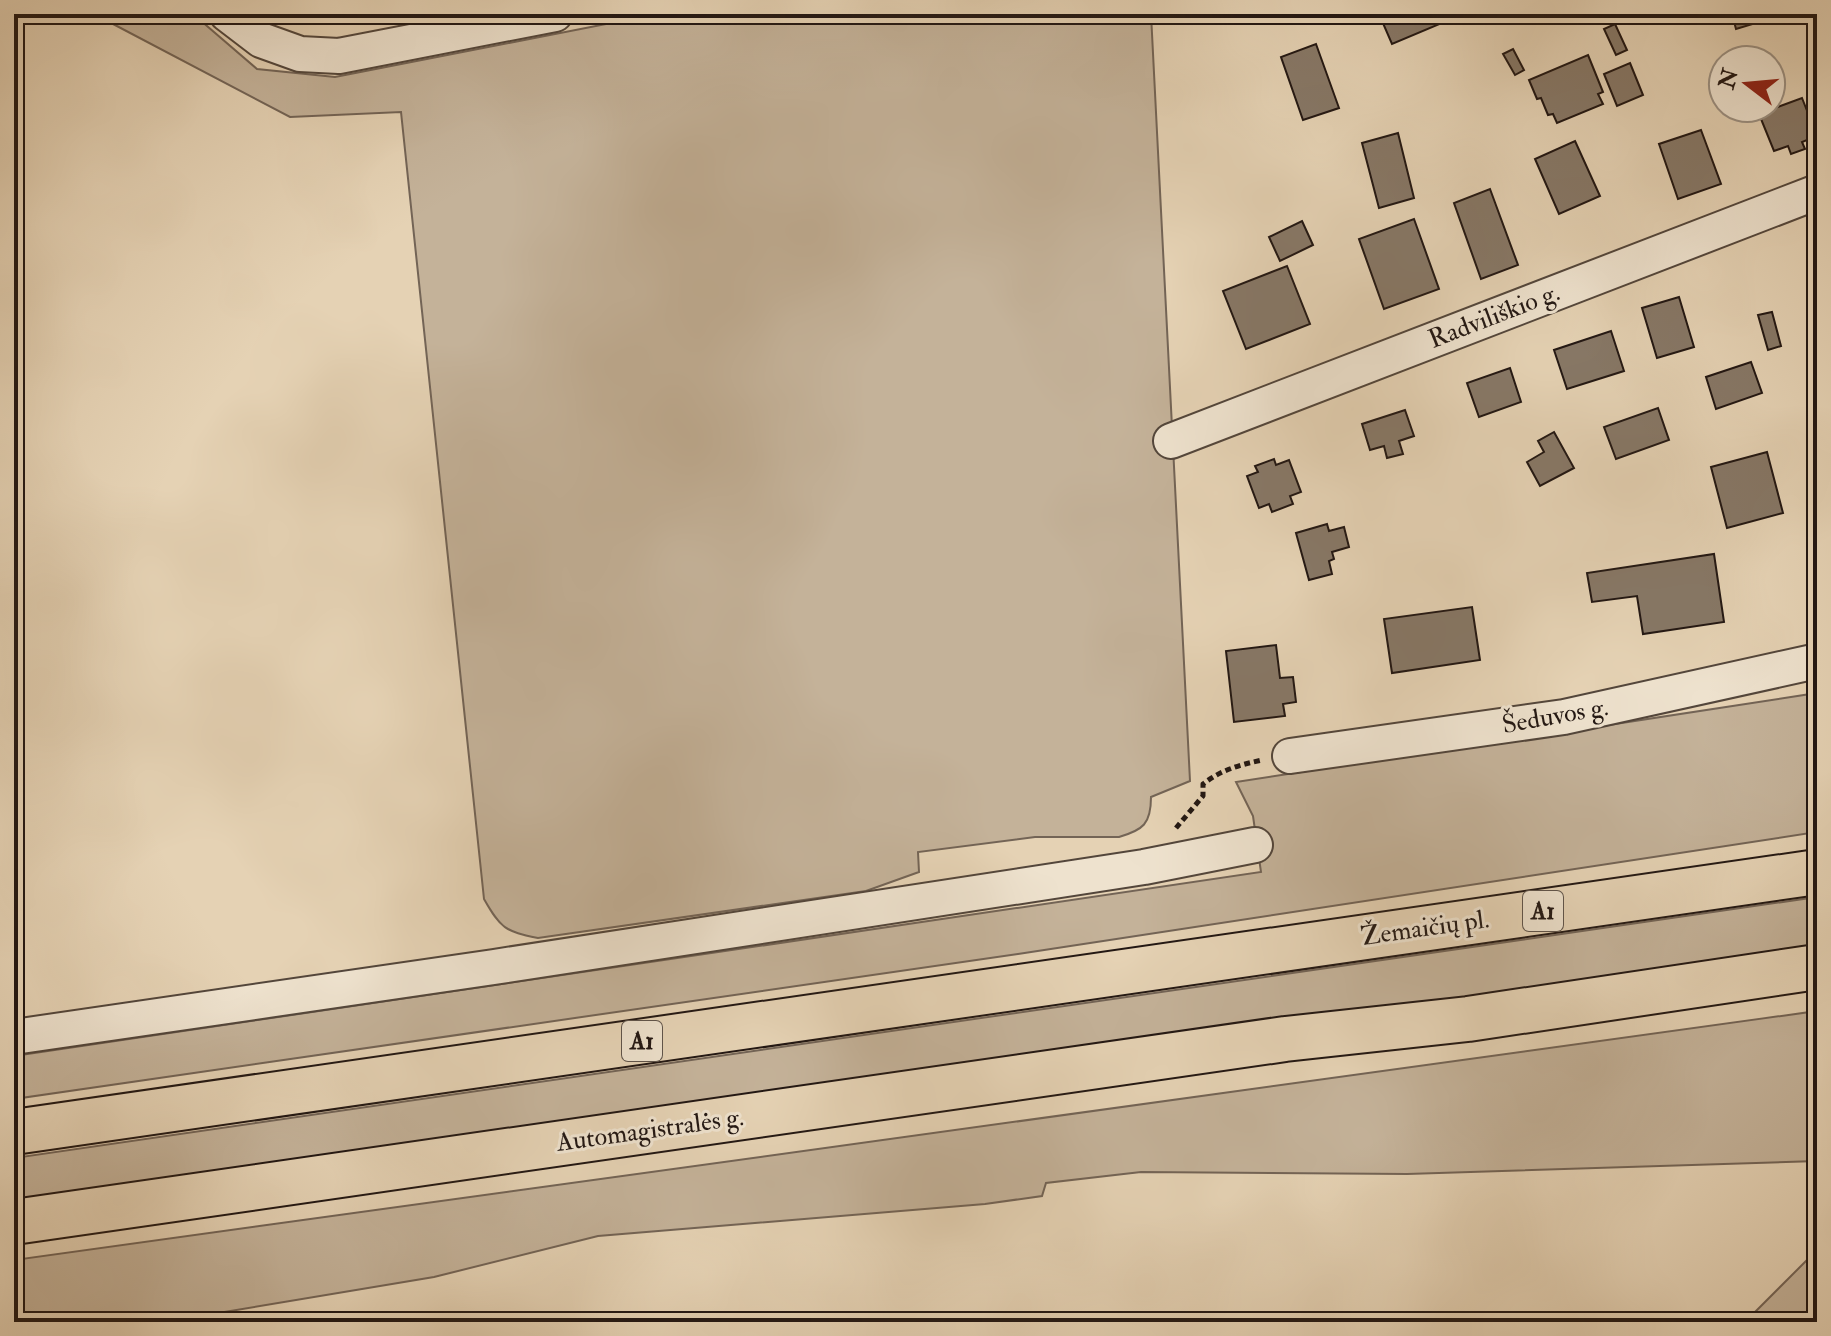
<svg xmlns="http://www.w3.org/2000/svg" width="1831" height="1336" font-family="'IM FELL Double Pica',serif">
	<rect width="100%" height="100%" fill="#e5d2b4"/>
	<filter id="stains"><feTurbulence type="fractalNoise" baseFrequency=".0025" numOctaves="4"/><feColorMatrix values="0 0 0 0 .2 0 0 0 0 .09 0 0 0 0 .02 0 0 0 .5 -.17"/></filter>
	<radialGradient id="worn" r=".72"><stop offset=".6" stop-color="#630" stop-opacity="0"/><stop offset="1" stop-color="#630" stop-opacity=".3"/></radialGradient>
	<g fill="#c4b299" stroke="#736456" stroke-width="2">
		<path d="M94 14H193L257 69 335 77 657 14H1151L1190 781 1151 797C1151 824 1143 830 1119 837H1035L918 852 919 872 866 891 538 938C505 931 501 929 484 899L401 112 290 117Z"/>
		<path d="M1817 693V832L1018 954 14 1099V1056L1261 872 1253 816 1236 782Z"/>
		<path d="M1817 897V948L14 1203V1158Z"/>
		<path d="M1817 1011V1161L1407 1174 1141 1172 1046 1183 1042 1196 985 1204 598 1236 434 1277 164 1322H14V1260Z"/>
		<path d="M1817 1250V1322H1745Z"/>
	</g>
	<g fill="#877867" stroke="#221713" stroke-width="2">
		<path d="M1231 14H1259L1233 22Z"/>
		<path d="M1379 14H1460L1461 15 1392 44Z"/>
		<path d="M1732 14H1786L1736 29Z"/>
		<path d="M1615 24 1627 50 1616 55 1604 29Z"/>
		<path d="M1316 44 1339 108 1303 120 1281 57Z"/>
		<path d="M1513 49 1524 70 1515 75 1503 54Z"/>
		<path d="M1588 55 1603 92 1598 94 1603 104 1557 123 1553 114 1548 115 1541 98 1537 99 1529 80Z"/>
		<path d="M1630 63 1643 95 1617 106 1604 74Z"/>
		<path d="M1802 98 1817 136 1802 142 1805 149 1791 154 1788 146 1774 151 1759 114Z"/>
		<path d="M1701 130 1721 184 1678 199 1659 144Z"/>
		<path d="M1398 133 1414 198 1379 208 1362 143Z"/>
		<path d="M1575 141 1600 196 1559 214 1535 159Z"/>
		<path d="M1490 189 1518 265 1481 279 1454 203Z"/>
		<path d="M1414 219 1439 289 1384 309 1359 239Z"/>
		<path d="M1302 221 1313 245 1280 261 1269 237Z"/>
		<path d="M1287 266 1310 324 1246 349 1223 291Z"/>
		<path d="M1679 297 1694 347 1657 358 1642 308Z"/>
		<path d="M1772 312 1781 346 1768 350 1758 315Z"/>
		<path d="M1611 331 1624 371 1567 389 1554 350Z"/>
		<path d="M1751 362 1762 393 1716 409 1706 377Z"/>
		<path d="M1510 368 1521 402 1479 417 1467 383Z"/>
		<path d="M1658 408 1669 440 1616 459 1604 427Z"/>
		<path d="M1405 410 1414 436 1399 441 1403 454 1387 458 1384 446 1370 450 1362 424Z"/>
		<path d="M1554 432 1574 468 1540 486 1527 462 1544 452 1538 441Z"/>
		<path d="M1767 452 1783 513 1727 528 1711 467Z"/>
		<path d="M1274 459 1276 465 1289 460 1301 492 1290 496 1293 504 1272 512 1269 504 1259 508 1247 476 1258 472 1255 466Z"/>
		<path d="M1327 524 1329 531 1344 527 1349 547 1332 552 1334 559 1329 561 1332 574 1309 580 1296 533Z"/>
		<path d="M1714 554 1724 622 1643 634 1637 596 1592 602 1587 573Z"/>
		<path d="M1472 607 1480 660 1392 673 1384 619Z"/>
		<path d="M1276 645 1280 678 1293 677 1296 702 1283 704 1285 716 1234 722 1226 651Z"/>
	</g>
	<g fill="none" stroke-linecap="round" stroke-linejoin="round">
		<defs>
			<g id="minor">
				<path d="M227 14 261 40 300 54 339 56 555 14"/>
				<path d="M1171 441 1817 192"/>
				<path d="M1290 756 1564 717 1817 661"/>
				<path d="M14 1037 494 967 1144 867 1255 845"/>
			</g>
			<g id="highway">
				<path d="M14 1132 1817 872"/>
				<path d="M14 1222 1285 1039 1468 1019 1817 967"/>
			</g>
		</defs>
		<use href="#minor" stroke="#53463b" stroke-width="38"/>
		<use href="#highway" stroke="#221713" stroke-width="48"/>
		<path stroke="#221713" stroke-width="5" stroke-dasharray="6 4" stroke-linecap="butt" d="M1176 828 1203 796V784C1221 770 1239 765 1262 760"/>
		<use href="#minor" stroke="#eee2ce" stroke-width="34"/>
		<use href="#highway" stroke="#e5d2b4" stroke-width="44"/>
	</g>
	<g text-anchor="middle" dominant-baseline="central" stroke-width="6" stroke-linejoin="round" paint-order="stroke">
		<g fill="#eee2ce" stroke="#5f544b" stroke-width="2">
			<rect x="1523" y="891" width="40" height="40" rx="6"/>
			<rect x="622" y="1021" width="40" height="40" rx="6"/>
		</g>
		<g font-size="24" font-weight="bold" fill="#221713">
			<text x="1543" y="911">A1</text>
			<text x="642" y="1041">A1</text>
		</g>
		<g font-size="26" fill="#221713" stroke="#eee2ce">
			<text transform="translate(1494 316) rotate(-21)">Radviliškio g.</text>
			<text transform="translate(1555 716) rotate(-10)">Šeduvos g.</text>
			<text transform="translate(1425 928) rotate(-8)">Žemaičių pl.</text>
			<text transform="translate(650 1130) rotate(-8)">Automagistralės g.</text>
		</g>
	</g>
	<rect width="1831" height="1336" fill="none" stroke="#e5d2b4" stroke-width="48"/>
	<rect x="16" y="16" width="1799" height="1304" fill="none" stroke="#221713" stroke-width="4"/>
	<rect x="24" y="24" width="1783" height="1288" fill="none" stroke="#221713" stroke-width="2"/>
	<g transform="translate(1747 84) rotate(286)"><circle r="38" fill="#eee2ce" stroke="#9c9183" stroke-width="2"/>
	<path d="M0-6L14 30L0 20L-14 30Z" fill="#8f2418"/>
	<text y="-12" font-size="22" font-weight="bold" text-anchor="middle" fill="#221713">N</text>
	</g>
	<rect width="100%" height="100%" filter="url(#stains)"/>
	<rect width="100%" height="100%" fill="url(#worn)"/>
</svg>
